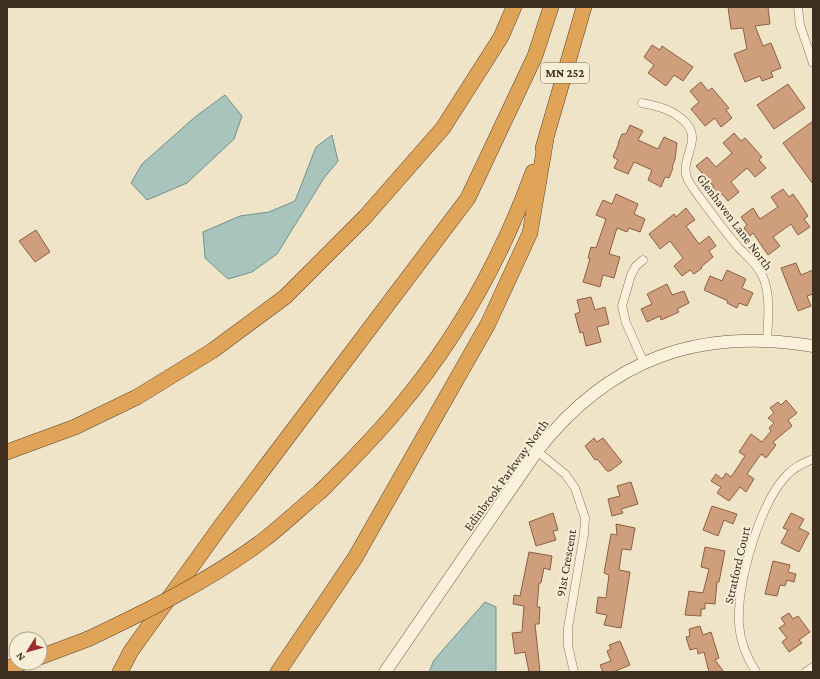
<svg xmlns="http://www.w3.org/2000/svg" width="820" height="679" font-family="'Crimson Pro',serif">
	<rect width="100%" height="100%" fill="#f0e4c8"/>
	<g fill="#a9c4bc" stroke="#6f938a">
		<path d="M225 95 242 116 234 139 187 183 147 200 131 183 142 164 195 117Z"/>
		<path d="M332 135 338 161 324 178 277 254 252 272 228 279 205 258 203 232 240 216 269 212 295 201 316 147Z"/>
		<path d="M485 602 496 607V672H429L434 660Z"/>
	</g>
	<g fill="#cf9f7d" stroke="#8d5f41">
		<path d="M728 7H768L770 24 755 26 763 46 771 43 781 68 771 72 773 77 762 81 760 76 745 82 734 54 747 49 743 28 731 29Z"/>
		<path d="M652 45 660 50 662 46 693 67 683 81 674 75 666 86 648 73 654 65 644 57Z"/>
		<path d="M701 82 708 91 712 88 729 108 726 110 732 118 721 127 715 118 705 126 691 109 699 102 690 91Z"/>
		<path d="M788 84 805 108 774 129 757 105Z"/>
		<path d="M813 121V184L783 143Z"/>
		<path d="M630 125 643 131 638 140 658 149 664 137 677 143 675 159 672 167 673 168 669 178 665 177 661 187 648 180 652 170 634 162 628 174 614 168 618 160 613 157 619 143H618L622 134H626Z"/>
		<path d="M734 133 741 141 745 138 755 149 762 157 759 160 766 168 755 177 747 168 731 182 739 192 728 201 722 194 718 197 711 189 714 187 696 166 707 157 716 167 732 153 723 143Z"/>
		<path d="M783 189 789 197 793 194 802 207 808 216 804 219 810 227 798 235 791 224 773 237 780 246 768 255 753 233 750 236 744 228 747 225 741 217 753 208 760 219 778 207 771 197Z"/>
		<path d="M616 194 638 204 634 214 645 219 640 232 629 228 627 232 617 228 609 254 620 257 614 278 603 275 600 287 583 282 590 259 588 258 591 247 596 248 606 219 596 215 603 200 612 204Z"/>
		<path d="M686 208 695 220 686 226 699 244 709 236 716 246 709 251 713 257 701 267 702 268 694 274 690 270 682 276 674 266 683 258 670 241 660 249 649 234 674 214 676 217Z"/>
		<path d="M36 230 50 252 35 262 19 241Z"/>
		<path d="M796 263 801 275 813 270V294L807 296 811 306 798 311 781 268Z"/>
		<path d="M727 270 746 279 742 288 753 293 747 306 739 303 737 308 727 303 728 301 704 290 710 276 722 281Z"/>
		<path d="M667 284 672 295 684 291 689 303 677 309 679 312 661 320 660 316 647 322 641 309 652 304 647 294Z"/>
		<path d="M591 297 595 310 605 307 609 324 597 327 601 342 586 346 583 332 580 333 575 314 580 312 577 300Z"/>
		<path d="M786 400 797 413 788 420 792 426 773 442 776 445 766 458 761 454 747 474 754 479 746 492 740 487 729 501 717 493 721 487 711 481 716 474 722 479 726 473 731 477 745 456 739 452 751 434 762 442 771 431 769 428 774 423 768 418 774 413 770 408 778 402 781 405Z"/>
		<path d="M594 438 597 442 603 438 622 462 610 471H607L597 459 595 460 585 446Z"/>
		<path d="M631 482 638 504 621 509 623 513 612 516 608 499 620 496 617 486Z"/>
		<path d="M712 506 737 514 733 524 724 520 718 536 703 530Z"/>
		<path d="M553 513 558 530 553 531 556 540 536 546 529 522Z"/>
		<path d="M791 513 804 519 799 528 809 533 799 552 781 543 788 530 783 528Z"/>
		<path d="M616 524 635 528 631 550 622 549 619 570 630 572 621 628 604 625 607 615 596 613 598 597 606 598 609 575 604 573 611 534 617 535Z"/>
		<path d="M705 547 725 551 719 582H717L715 604 705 603V609H701V616L685 615 689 591 703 593 709 569 701 567Z"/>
		<path d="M529 552 552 556 550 570 544 568 541 583H539L537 607H540L539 624H535L540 672H529L525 652 515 654 512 633 522 632 524 606 513 604 514 595 520 596Z"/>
		<path d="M773 561 790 565 788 572 796 574 794 582 787 580 785 586 780 585 777 596 765 594Z"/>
		<path d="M789 613 793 619 798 616 810 632 799 640 802 643 789 652 782 642 787 638 779 628 785 624 781 618Z"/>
		<path d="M700 626 703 635 711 632 719 658 715 660 724 672H709L704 652 698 654 697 648 690 650 686 637 690 636 689 629Z"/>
		<path d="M620 641 630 665 613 672H603L600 665 611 661 607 651 611 649 609 645Z"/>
	</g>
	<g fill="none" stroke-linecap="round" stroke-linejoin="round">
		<defs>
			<g id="street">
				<path d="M798 7 800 25 813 63"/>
				<path d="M642 103C658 106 674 110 686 123 703 141 678 160 688 180 691 186 696 192 700 198 713 215 725 232 739 248 748 257 758 265 763 277 771 296 768 320 767 340"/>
				<path d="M643 260 636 266 631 275 622 306 626 323 644 363"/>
				<path d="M537 451 565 474 575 488 585 518 584 534 568 628V646L574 672"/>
				<path d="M756 672C747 658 740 641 739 624 737 583 759 504 787 475 794 467 804 463 813 459"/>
				<path d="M806 672 813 667"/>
			</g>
			<path id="secondary" d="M385 672 537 451C609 359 698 327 813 346"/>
			<g id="highway">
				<path d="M543 148 584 7"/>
				<path d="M7 452 75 427 137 397 212 351 285 297 365 217 443 128 501 37 514 7"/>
				<path d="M321 491C347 465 373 439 397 410 456 340 502 257 533 172"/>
				<path d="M40 657 88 639"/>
				<path d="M7 668 22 663"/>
				<path d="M120 672 131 651 223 523 468 198 535 56 551 7"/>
				<path d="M278 672 355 558 488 324 530 233 546 139"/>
			</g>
		</defs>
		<use href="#street" stroke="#8d765c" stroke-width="9"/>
		<use href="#secondary" stroke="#6f573f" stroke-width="13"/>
		<use href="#highway" stroke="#5b4430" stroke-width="16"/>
		<use href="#street" stroke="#faf1dc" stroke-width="8"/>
		<use href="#secondary" stroke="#faf1dc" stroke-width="12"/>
		<use href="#highway" stroke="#e0a458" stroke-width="15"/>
		<defs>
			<path id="highway-bridge" d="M88 639C149 610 211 580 265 539 284 524 302 507 321 491"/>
		</defs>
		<use href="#highway-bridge" stroke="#5b4430" stroke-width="16" stroke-linecap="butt"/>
		<use href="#highway-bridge" stroke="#e0a458" stroke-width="15"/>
	</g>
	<g text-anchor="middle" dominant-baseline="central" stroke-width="4" stroke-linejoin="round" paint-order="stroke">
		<rect fill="#f7eed8" stroke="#756857" stroke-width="1" x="541" y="63" width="48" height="20" rx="3"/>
		<g font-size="12" font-weight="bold" fill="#3d2e20">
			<text x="565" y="73">MN 252</text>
		</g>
		<g font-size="13" fill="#3d2e20" stroke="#f7eed8">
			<text transform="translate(735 222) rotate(53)">Glenhaven Lane North</text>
			<text transform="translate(506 475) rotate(-54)">Edinbrook Parkway North</text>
			<text transform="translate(566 563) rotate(-80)">91st Crescent</text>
			<text transform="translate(737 565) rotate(-77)">Stratford Court</text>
		</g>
	</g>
	<rect width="820" height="679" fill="none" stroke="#3d2e20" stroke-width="16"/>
	<g transform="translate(28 651) rotate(233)"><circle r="19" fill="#f7eed8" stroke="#ada18e"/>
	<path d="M0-3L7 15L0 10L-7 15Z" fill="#9e2a2b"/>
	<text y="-6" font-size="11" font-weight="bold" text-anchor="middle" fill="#3d2e20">N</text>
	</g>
</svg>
